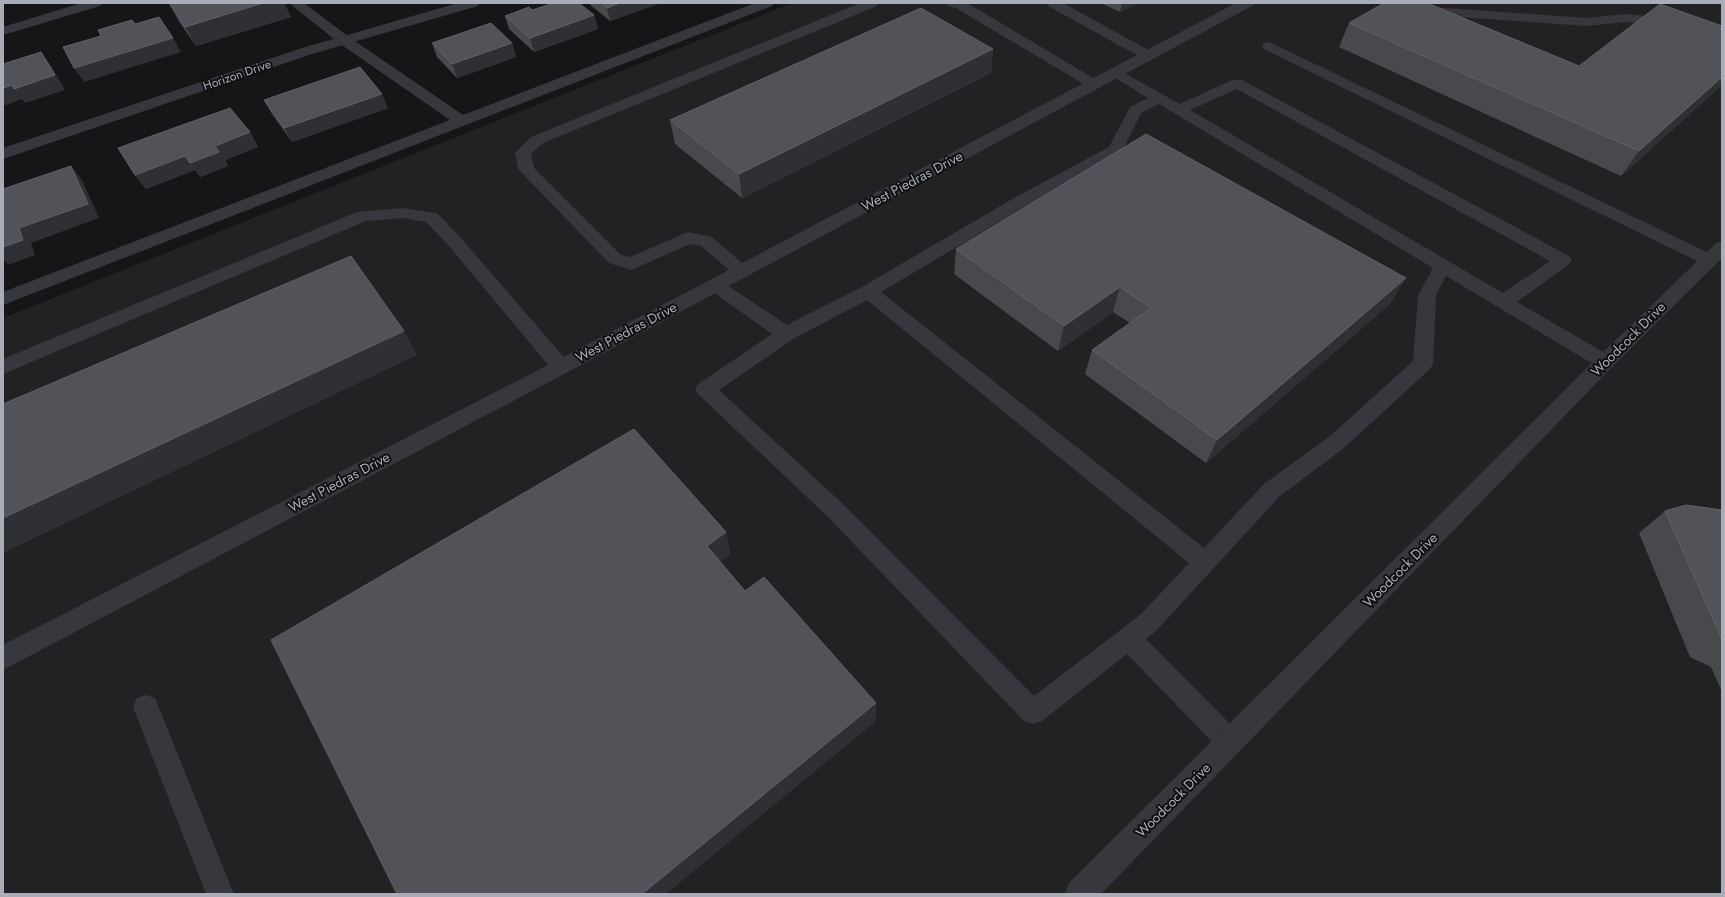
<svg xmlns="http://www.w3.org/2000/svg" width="1725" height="897" font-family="Jost,sans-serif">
	<rect width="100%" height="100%" fill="#161618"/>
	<path fill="#222225" d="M792 3H1722V894H3V318Z"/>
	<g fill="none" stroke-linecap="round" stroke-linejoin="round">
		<g fill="#37383d" fill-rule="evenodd">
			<path d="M81 3H102L100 6 3 35V27Z"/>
			<path d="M289 3H304L349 37 463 115 755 3H774L772 6 3 305V292L450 120 339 43Z"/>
			<path d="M860 3H879L877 6 543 143 531 154 534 168 621 255 630 257 688 232 712 237 747 267 750 271 747 275 741 277 735 275 701 246 690 244 631 270 609 263 518 169 515 153 531 137Z"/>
			<path d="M946 3H967L1100 82 1102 85 1100 88H1090L956 8 948 6Z"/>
			<path d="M1046 3H1063L1154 53 1156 56 1154 59H1144L1048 6Z"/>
			<path d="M1388 3H1414L1433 7 1587 18 1625 14 1669 18 1722 31V39L1669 26 1625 22 1587 26 1433 15 1390 6Z"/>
			<path d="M1269 42 1715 256 1718 260 1715 264 1709 266 1703 264 1264 49 1262 46 1264 43Z"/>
			<path d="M1117 69 1180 104 1232 80H1242L1569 256 1572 260 1569 264 1517 302 1612 357 1615 362 1612 367 1605 369 1598 367 1446 276 1436 295 1433 364 1430 369 1344 448 1280 496 1156 631 1146 639 1239 733 1243 742 1239 751 1230 755 1221 751 1127 654 1042 721 1033 724 1024 721 828 517 698 394 695 389 698 384 772 334 709 289 706 285 709 281 715 279 721 281 787 325 862 287 1014 198 1109 147 1130 107 1148 98 1112 76 1110 73 1112 70ZM1237 89 1550 261 1503 293 1190 110ZM1159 104 1433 268 1418 295 1413 361 1330 436 1264 484 1204 548 881 292 1026 206 1121 153 1141 113ZM867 300 1189 563 1140 615 1034 696 844 505 719 390 793 339Z"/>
			<path d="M402 208 437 213 461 238 568 362 571 367 568 372 561 374 554 372 449 246 426 222 402 218 366 221 3 374V359L357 212Z"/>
			<path d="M146 695 155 698 234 894H206L133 707 137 698Z"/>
		</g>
		<g fill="#37383d" fill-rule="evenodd">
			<path d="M458 3H480L478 6 312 54 3 159V148L302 48Z"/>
			<path d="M1236 3H1254L1252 6 568 372 3 670V645L554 362Z"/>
			<path d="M1722 241V258L1612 367 1101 894H1065L1069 883 1598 357 1716 243Z"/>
		</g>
	</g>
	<g fill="#47494d">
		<path d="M169 3H284L291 17 196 46 180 23Z"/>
		<path d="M588 3H658V4L610 21Z"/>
		<path d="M1101 3H1138L1120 12Z"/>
		<path d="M532 10 594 15 598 29 534 52 509 29 505 16Z"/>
		<path d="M1349 23 1579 66 1722 26V85L1621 176 1339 47Z"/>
		<path d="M432 43H512L516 57 457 78 437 57Z"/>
		<path d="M993 49 991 73 742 198 675 144 670 120Z"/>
		<path d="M264 100 388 108 292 142 272 114Z"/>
		<path d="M250 132 258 147 225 160 228 166 200 177 195 170 146 189 135 175Z"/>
		<path d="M956 249 1391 303 1206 463 1085 374 1092 350 1130 323 1113 312 1058 351 954 274Z"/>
		<path d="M1722 510V692L1711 667 1690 657 1639 533 1665 511Z"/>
	</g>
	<g fill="#2f3033">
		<path d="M263 3H284L291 17 196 46 185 27Z"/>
		<path d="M620 3H658V4L610 21 607 8Z"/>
		<path d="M1122 3H1138L1120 12Z"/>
		<path d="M594 15 598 29 534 52 530 38Z"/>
		<path d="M173 38 181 52 84 82 74 68Z"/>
		<path d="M512 43 516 57 457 78 452 64Z"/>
		<path d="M993 49 991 73 742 198 739 174Z"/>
		<path d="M41 52 51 66 65 90 25 103 22 99 3 106V88Z"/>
		<path d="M1722 77V85L1621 176 1639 151Z"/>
		<path d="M382 94 388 108 292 142 284 128Z"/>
		<path d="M250 132 258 147 225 160 228 166 200 177 190 163 215 146Z"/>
		<path d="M185 156 195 170 146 189 135 175Z"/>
		<path d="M71 166 82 180 99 218 31 243 35 255 8 265 3 259V247Z"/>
		<path d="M1406 278 1391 303 1206 463 1217 440Z"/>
		<path d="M1120 287 1113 312 1058 351 1064 326Z"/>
		<path d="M404 331 417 355 3 553V518Z"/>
		<path d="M726 532 731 554 712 568 707 546Z"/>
		<path d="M876 703V721L666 894H642Z"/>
	</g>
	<g fill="#525359" stroke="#5f6168">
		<path d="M169 3H263L185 27Z"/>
		<path d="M554 3H579L594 15 530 38 505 16 529 7 532 10Z"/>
		<path d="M602 3H620L607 8Z"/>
		<path d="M1384 3H1427L1579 66 1660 4 1722 26V77L1639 151 1349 23Z"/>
		<path d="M921 8 993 49 739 174 670 120Z"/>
		<path d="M159 17 173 38 74 68 63 47 101 36 98 30 132 20 135 24Z"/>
		<path d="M491 23 512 43 452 64 432 43Z"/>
		<path d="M41 52 55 75 14 89 12 85 3 88V64Z"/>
		<path d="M360 67 382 94 284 128 264 100Z"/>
		<path d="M230 108 250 132 215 146 219 152 190 163 185 156 135 175 118 148Z"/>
		<path d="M1146 134 1406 278 1217 440 1092 350 1151 308 1120 287 1064 326 956 249Z"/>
		<path d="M71 166 88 204 19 228 23 240 3 247V189Z"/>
		<path d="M351 256 404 331 3 518V404Z"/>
		<path d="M634 429 726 532 707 546 745 591 764 577 876 703 642 894H397L271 640Z"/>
		<path d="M1686 505 1722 510V638L1721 637 1665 511Z"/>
	</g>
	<g text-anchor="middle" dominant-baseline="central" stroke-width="4" stroke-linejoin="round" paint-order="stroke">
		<g font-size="12" fill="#a8adb8" stroke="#111113">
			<text transform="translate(237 75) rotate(-19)">Horizon Drive</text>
		</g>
		<g font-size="14" fill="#a8adb8" stroke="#111113">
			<text transform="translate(912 181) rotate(-28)">West Piedras Drive</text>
			<text transform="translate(626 332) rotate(-28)">West Piedras Drive</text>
			<text transform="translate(1628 339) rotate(-45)">Woodcock Drive</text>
			<text transform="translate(339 482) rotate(-28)">West Piedras Drive</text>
			<text transform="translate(1400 570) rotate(-45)">Woodcock Drive</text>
			<text transform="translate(1173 800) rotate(-45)">Woodcock Drive</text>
		</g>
	</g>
	<rect width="1725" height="897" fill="none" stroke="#a8adb8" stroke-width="8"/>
</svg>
